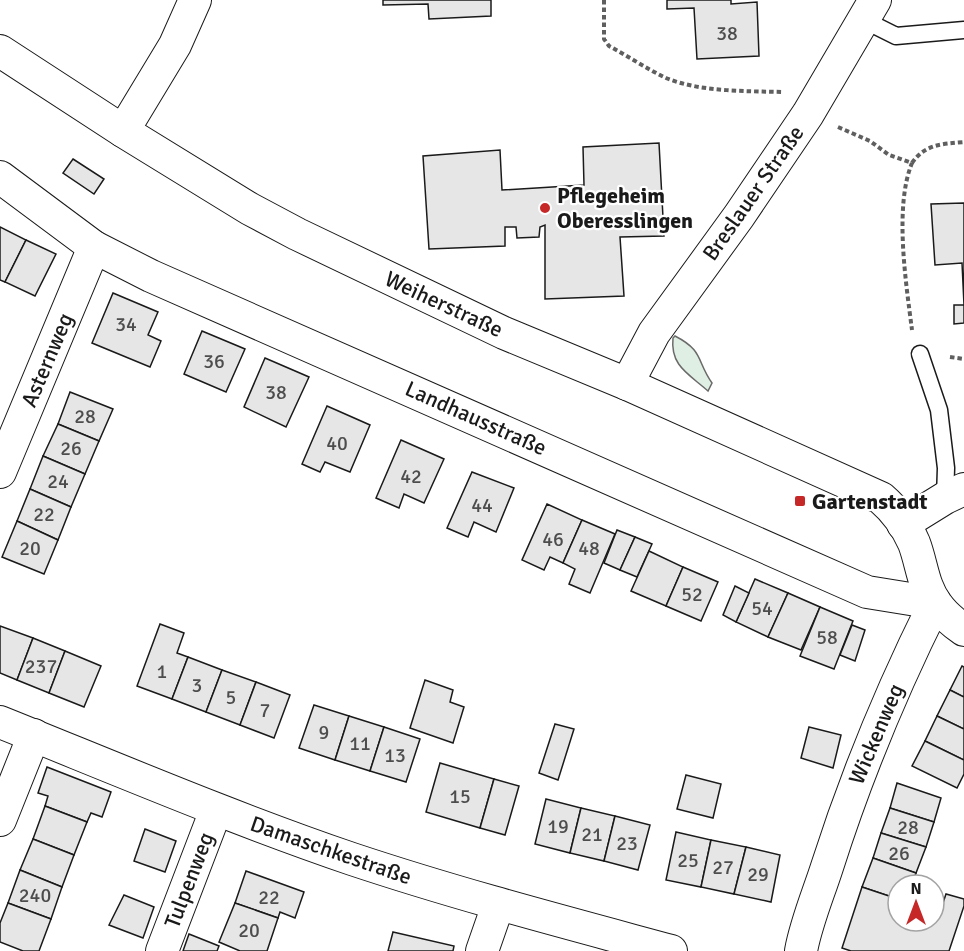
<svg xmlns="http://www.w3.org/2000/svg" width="964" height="951" font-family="Signika,sans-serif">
	<rect width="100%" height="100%" fill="#fff"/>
	<path fill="#e0efe3" stroke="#6a6a6a" stroke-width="1.5" d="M675 336C704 351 696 360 712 383L708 391C689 374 670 366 673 338Z"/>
	<g fill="#e6e6e6" stroke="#1a1a1a" stroke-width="1.5">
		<path d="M383 0H491V16L429 19 428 4 383 5Z"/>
		<path d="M667 0H731V4L757 2 759 56 697 59 694 8 667 9Z"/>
		<path d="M659 143 664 236 620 237 624 296 545 299V225L540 227 539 237 517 238 516 227H505V246L429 249 423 156 500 150 502 190 584 185 583 147Z"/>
		<path d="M73 159 104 179 94 194 63 173Z"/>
		<path d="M964 203V305L962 263 935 265 931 204Z"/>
		<path d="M0 227 26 240 5 282 0 280Z"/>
		<path d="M26 240 56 254 35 296 5 282Z"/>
		<path d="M113 293 158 312 148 335 161 341 150 367 92 343Z"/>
		<path d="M954 305H964V323L954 324Z"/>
		<path d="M202 331 245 349 226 392 184 374Z"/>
		<path d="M265 358 309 377 286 427 244 407Z"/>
		<path d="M70 392 113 409 99 441 58 424Z"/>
		<path d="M327 406 370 425 350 472 325 462 320 472 302 464Z"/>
		<path d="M58 424 99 441 85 474 43 456Z"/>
		<path d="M401 440 444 459 424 503 404 494 399 508 376 498Z"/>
		<path d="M43 456 85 474 71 507 30 489Z"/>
		<path d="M472 472 514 488 496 532 474 522 468 537 447 528Z"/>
		<path d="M30 489 71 507 58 540 17 521Z"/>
		<path d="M547 504 582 520 563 563 550 557 544 570 522 560Z"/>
		<path d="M582 520 615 534 590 593 569 584 575 569 563 563Z"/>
		<path d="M17 521 58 540 44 574 2 557Z"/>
		<path d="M617 530 635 537 620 570 604 563Z"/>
		<path d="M635 537 652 544 637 577 620 570Z"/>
		<path d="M649 551 683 567 666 606 631 591Z"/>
		<path d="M683 567 718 582 701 621 666 606Z"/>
		<path d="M755 579 788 593 768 637 736 622Z"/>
		<path d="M735 586 749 593 736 622 723 615Z"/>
		<path d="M788 593 820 607 801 650 768 637Z"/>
		<path d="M820 607 853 621 834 669 800 656Z"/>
		<path d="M160 624 184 633 177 653 188 657 172 699 137 686Z"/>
		<path d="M852 625 865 630 855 661 840 655Z"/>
		<path d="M0 626 33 638 17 680 0 673Z"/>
		<path d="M33 638 65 651 49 693 17 680Z"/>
		<path d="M65 651 101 666 84 707 49 693Z"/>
		<path d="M188 657 222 670 206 712 172 699Z"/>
		<path d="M962 666 964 667V697L950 690Z"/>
		<path d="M222 670 256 682 240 725 206 712Z"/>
		<path d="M425 680 453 690 450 702 464 707 453 743 410 728Z"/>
		<path d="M256 682 290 695 274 738 240 725Z"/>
		<path d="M950 690 964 697V729L937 716Z"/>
		<path d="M314 705 349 716 335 760 299 748Z"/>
		<path d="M349 716 384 727 370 771 335 760Z"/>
		<path d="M937 716 964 729V760L925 741Z"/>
		<path d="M555 724 574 729 558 780 539 773Z"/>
		<path d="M384 727 420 739 406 782 370 771Z"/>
		<path d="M809 727 841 735 833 768 801 758Z"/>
		<path d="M925 741 964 760V774L957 788 912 766Z"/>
		<path d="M440 763 494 779 480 828 426 812Z"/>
		<path d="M47 767 111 792 102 817 91 813 87 822 45 806 48 796 38 793Z"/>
		<path d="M686 775 721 784 713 818 677 809Z"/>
		<path d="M494 779 519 786 505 835 480 828Z"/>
		<path d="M897 783 941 798 934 822 890 808Z"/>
		<path d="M546 799 581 808 570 853 535 844Z"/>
		<path d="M45 806 87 822 74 855 33 839Z"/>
		<path d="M581 808 615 816 604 861 570 853Z"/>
		<path d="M890 808 934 822 926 847 881 833Z"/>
		<path d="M615 816 650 825 638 870 604 861Z"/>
		<path d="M145 829 176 841 165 872 134 861Z"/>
		<path d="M676 832 711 840 701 887 666 880Z"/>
		<path d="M881 833 926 847 916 873 873 858Z"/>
		<path d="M33 839 74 855 62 887 20 870Z"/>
		<path d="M711 840 746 847 734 894 701 887Z"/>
		<path d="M746 847 780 855 771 902 734 894Z"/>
		<path d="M873 858 916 873 912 885H898V899L862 887Z"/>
		<path d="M20 870 62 887 51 919 8 903Z"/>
		<path d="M246 871 304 892 295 918 280 912 278 918 235 903Z"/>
		<path d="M862 887 898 899V921H934V910L940 912 946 894 964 899V906L949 951H851L842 948Z"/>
		<path d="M124 895 154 907 143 938 109 925Z"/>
		<path d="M8 903 51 919 39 951H23L0 942V923Z"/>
		<path d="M235 903 278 918 267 951H240L219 942Z"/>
		<path d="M393 932 454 946 453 951H388Z"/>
		<path d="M189 934 219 946 217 951H183Z"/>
	</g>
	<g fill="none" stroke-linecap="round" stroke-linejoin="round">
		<defs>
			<g id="service">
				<path d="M864 20 896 36 964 30"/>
				<path d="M920 354 939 410 946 468 945 498"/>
			</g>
			<g id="minor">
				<path d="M0 51 123 131 250 209 297 234 504 333 627 384 881 498C895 510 907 527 914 543 922 564 923 587 937 605 944 615 954 623 964 630"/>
				<path d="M123 131 175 45 195 0"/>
				<path d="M0 177 94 247 151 276 867 592 935 603"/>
				<path d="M627 384 654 333 739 216 808 114 875 0"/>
				<path d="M0 472 94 247"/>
				<path d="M903 524 945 498 964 489"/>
				<path d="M0 722C117 769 232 818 352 859 457 894 564 922 671 951"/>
				<path d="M0 820 34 735"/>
				<path d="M162 951 216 810"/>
				<path d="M482 951 498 905"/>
				<path d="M801 951C806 923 818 895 827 867 856 776 892 689 935 603"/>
			</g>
		</defs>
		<use href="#service" stroke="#1a1a1a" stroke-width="19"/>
		<use href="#minor" stroke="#1a1a1a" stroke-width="34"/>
		<g stroke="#5f5f5f" stroke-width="4" stroke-dasharray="4.5 3" stroke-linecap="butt">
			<path d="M604 0V39L609 46C628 56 647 69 666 78 700 92 746 91 782 92"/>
			<path d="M838 127 870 141 889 155 912 163C894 207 906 283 912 330"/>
			<path d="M912 163C925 144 942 144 964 142"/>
			<path d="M950 357 964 359"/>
		</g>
		<use href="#service" stroke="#fff" stroke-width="16"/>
		<use href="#minor" stroke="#fff" stroke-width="32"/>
	</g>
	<g fill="#c62828" stroke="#fff" stroke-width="2">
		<circle cx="545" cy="208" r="6"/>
		<rect x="794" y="495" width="12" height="12" rx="3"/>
	</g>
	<g text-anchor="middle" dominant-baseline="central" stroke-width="4.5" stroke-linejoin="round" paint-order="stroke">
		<g font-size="20" fill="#4d4d4d">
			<text x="727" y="33">38</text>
			<text x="126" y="324">34</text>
			<text x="214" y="361">36</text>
			<text x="276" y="392">38</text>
			<text x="85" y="416">28</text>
			<text x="337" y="443">40</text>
			<text x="71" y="448">26</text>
			<text x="411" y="476">42</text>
			<text x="58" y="481">24</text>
			<text x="482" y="505">44</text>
			<text x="44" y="514">22</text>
			<text x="553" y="539">46</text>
			<text x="30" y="548">20</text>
			<text x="589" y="548">48</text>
			<text x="692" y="594">52</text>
			<text x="762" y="608">54</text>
			<text x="827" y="637">58</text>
			<text x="41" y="666">237</text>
			<text x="162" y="671">1</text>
			<text x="197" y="685">3</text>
			<text x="231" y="697">5</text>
			<text x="265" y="710">7</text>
			<text x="324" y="732">9</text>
			<text x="360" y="743">11</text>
			<text x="395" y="755">13</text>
			<text x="460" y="796">15</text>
			<text x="558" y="826">19</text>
			<text x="908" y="827">28</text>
			<text x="592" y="834">21</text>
			<text x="627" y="843">23</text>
			<text x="899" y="853">26</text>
			<text x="688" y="860">25</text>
			<text x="723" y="867">27</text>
			<text x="758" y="874">29</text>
			<text x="35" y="895">240</text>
			<text x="269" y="897">22</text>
			<text x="249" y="930">20</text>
		</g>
		<g font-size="22" fill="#1a1a1a" stroke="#fff">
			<text transform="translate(753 193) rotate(-55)">Breslauer Straße</text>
			<text transform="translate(444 304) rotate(25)">Weiherstraße</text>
			<text transform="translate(47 360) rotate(-67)">Asternweg</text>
			<text transform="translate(476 418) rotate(24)">Landhausstraße</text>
			<text transform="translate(876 734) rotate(-67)">Wickenweg</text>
			<text transform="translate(331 850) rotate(19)">Damaschkestraße</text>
			<text transform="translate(189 880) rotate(-69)">Tulpenweg</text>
		</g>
		<g font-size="22" font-weight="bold" fill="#1a1a1a" stroke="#fff" text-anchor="start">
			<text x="557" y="195">Pflegeheim<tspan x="557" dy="25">Oberesslingen</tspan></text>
			<text x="812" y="501">Gartenstadt</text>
		</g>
	</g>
	<g transform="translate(916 903)"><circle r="28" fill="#ffffff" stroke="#a3a3a3" stroke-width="1.5"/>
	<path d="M0-4.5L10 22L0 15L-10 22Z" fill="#c62828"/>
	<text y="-9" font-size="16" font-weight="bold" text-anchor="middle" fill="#1a1a1a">N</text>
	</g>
</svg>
